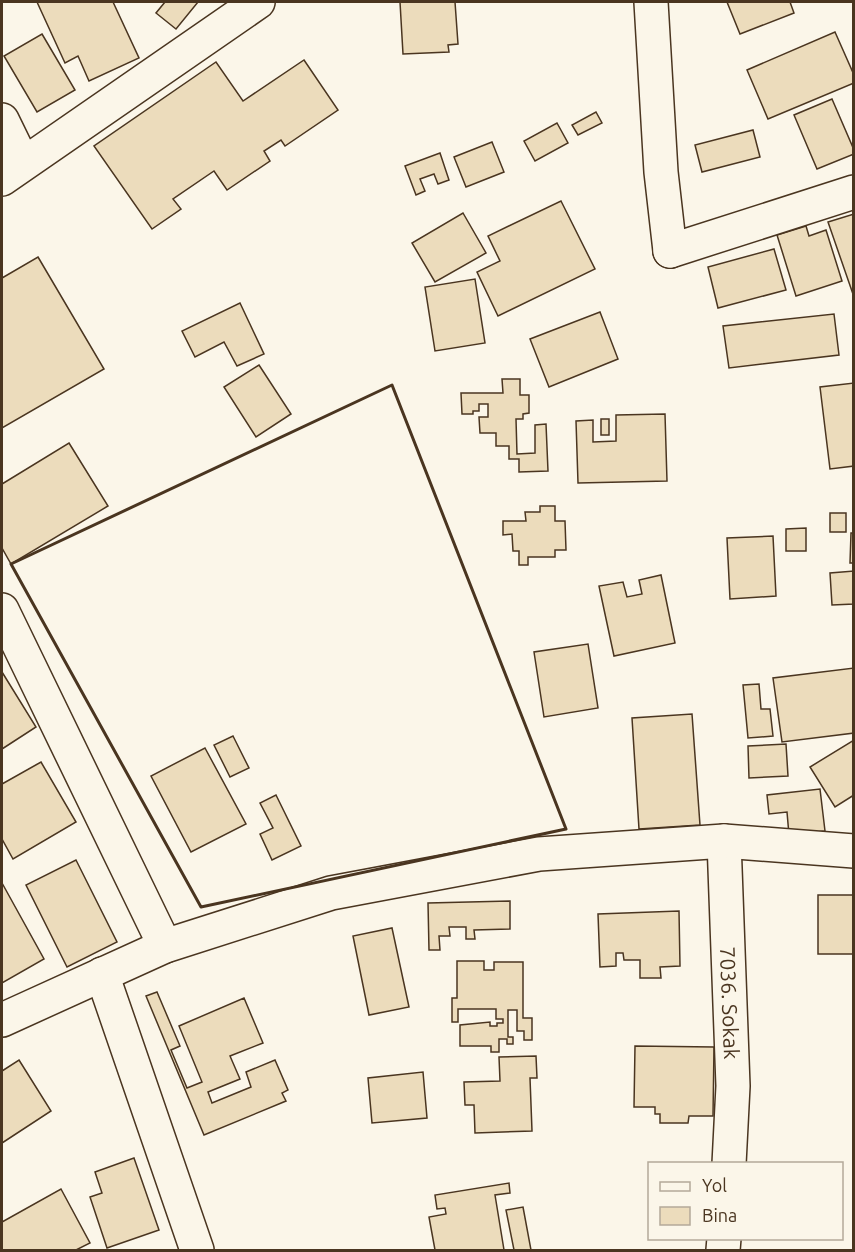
<svg xmlns="http://www.w3.org/2000/svg" width="855" height="1252" font-family="Ubuntu,sans-serif">
	<rect width="100%" height="100%" fill="#fbf6e9"/>
	<g fill="#ecdcbc" stroke="#4a3520" stroke-width="1.5">
		<path d="M37 2H113L139 58 89 81 78 56 65 63Z"/>
		<path d="M165 2H198L176 29 156 13Z"/>
		<path d="M400 2H455L458 44 448 45 449 52 403 54Z"/>
		<path d="M727 2H790L794 13 740 34Z"/>
		<path d="M835 32 854 75V83L768 119 747 70Z"/>
		<path d="M42 34 75 90 37 112 4 56Z"/>
		<path d="M304 60 338 110 285 146 281 140 264 151 270 161 227 190 214 171 173 199 181 209 152 229 94 146 216 62 243 101Z"/>
		<path d="M832 99 854 150V154L817 169 794 115Z"/>
		<path d="M596 112 602 123 578 135 572 125Z"/>
		<path d="M557 123 568 143 535 161 524 141Z"/>
		<path d="M753 130 760 157 702 172 695 145Z"/>
		<path d="M492 142 504 172 466 187 454 157Z"/>
		<path d="M440 153 449 180 438 184 434 174 420 179 425 191 416 195 405 166Z"/>
		<path d="M561 201 595 269 498 316 477 272 500 261 488 236Z"/>
		<path d="M463 213 486 253 435 282 412 243Z"/>
		<path d="M854 214V297L828 222Z"/>
		<path d="M806 226 809 236 826 230 842 281 796 296 777 235Z"/>
		<path d="M774 249 786 290 718 308 708 267Z"/>
		<path d="M38 257 104 369 2 428V278Z"/>
		<path d="M475 279 485 343 435 351 425 287Z"/>
		<path d="M240 303 264 354 237 366 224 342 195 357 182 331Z"/>
		<path d="M600 312 618 359 549 387 530 339Z"/>
		<path d="M834 314 839 355 729 368 723 326Z"/>
		<path d="M259 365 291 414 256 437 224 387Z"/>
		<path d="M502 379H520V395H529V413L523 414V419H516L517 454 535 453V425L546 424 548 471 519 472V459H509V446H496V433H480L479 417H488V404H479V411H473V414H462L461 393H503Z"/>
		<path d="M854 383V466L830 469 820 387Z"/>
		<path d="M665 414 667 481 578 483 576 421 593 420V442L616 441V415Z"/>
		<rect x="601" y="419" width="8" height="16"/>
		<path d="M69 443 108 506 11 564 2 548V484Z"/>
		<path d="M540 506H555V521H565L566 550H555V557H528V565H519V551H513L512 534 503 535V521H526L525 512H540Z"/>
		<rect x="830" y="513" width="16" height="19"/>
		<path d="M806 528V551H786V529Z"/>
		<path d="M851 533H854V563H850Z"/>
		<path d="M773 536 776 596 730 599 727 538Z"/>
		<path d="M854 571V604L832 605 830 573Z"/>
		<path d="M661 575 675 643 614 656 599 586 623 582 627 597 642 594 639 580Z"/>
		<path d="M588 644 598 708 544 717 534 652Z"/>
		<path d="M854 668V733L782 742 773 678Z"/>
		<path d="M2 672 36 727 2 749Z"/>
		<path d="M759 684 761 709H770L773 736 748 738 743 685Z"/>
		<path d="M692 714 700 825 639 829 632 718Z"/>
		<path d="M233 736 249 768 230 777 214 745Z"/>
		<path d="M854 740V795L835 807 810 767Z"/>
		<path d="M786 744 788 776 749 778 748 746Z"/>
		<path d="M205 748 246 824 191 852 151 776Z"/>
		<path d="M41 762 76 822 13 859 2 839V784Z"/>
		<path d="M820 789 825 831 789 835 787 812 769 814 767 795Z"/>
		<path d="M276 795 301 846 272 860 260 834 273 828 260 803Z"/>
		<path d="M76 860 117 942 67 967 26 885Z"/>
		<path d="M2 883 44 959 2 983Z"/>
		<rect x="818" y="895" width="36" height="59"/>
		<path d="M510 901V929L474 930 475 939H466V927H449L450 936H439L440 950H429L428 903Z"/>
		<path d="M679 911 680 966 660 967 661 978H640V960H624L623 953H616V966L600 967 598 914Z"/>
		<path d="M392 928 409 1007 369 1015 353 936Z"/>
		<path d="M457 961H484V970H494V962H523V1018H532V1040H524V1031H517V1010H508V1037H513V1044H507V1039H499V1052H491V1046H460V1025L490 1022V1026H497V1023H503V1019H496V1009H458V1022H452V998H457Z"/>
		<path d="M157 992 180 1046 171 1050 187 1088 202 1082 179 1026 244 998 263 1043 230 1056 240 1079 208 1092 212 1103 251 1087 246 1072 275 1060 288 1090 282 1093 286 1101 204 1135 146 996Z"/>
		<path d="M635 1046 714 1047 713 1116H689L688 1123H660V1114H655V1107H634Z"/>
		<path d="M536 1056 537 1078H530L532 1131 475 1133 474 1105H465L464 1082 500 1081 499 1057Z"/>
		<path d="M19 1060 51 1111 2 1143V1071Z"/>
		<path d="M423 1072 427 1118 372 1123 368 1078Z"/>
		<path d="M134 1158 159 1230 107 1248 90 1197 102 1193 95 1172Z"/>
		<path d="M509 1183 510 1193 495 1195 504 1250H435L429 1217 446 1214 445 1208 437 1209 435 1195Z"/>
		<path d="M61 1189 90 1243 76 1250H2V1222Z"/>
		<path d="M523 1207 531 1250H514L506 1210Z"/>
	</g>
	<g fill="none" stroke-linecap="round" stroke-linejoin="round">
		<defs>
			<g id="minor">
				<path d="M2 120 23 163"/>
				<path d="M670 251 854 192"/>
				<path d="M2 610 165 946"/>
				<path d="M102 974 197 1250"/>
			</g>
			<g id="tertiary">
				<path d="M651 2 661 172 670 251"/>
				<path d="M2 179 258 2"/>
				<path id="s1" d="M724 841 733 1086 729 1164"/>
				<path d="M2 1020 165 946 331 893 539 854 724 841 854 851"/>
				<path d="M723 1250 724 1238"/>
			</g>
		</defs>
		<use href="#minor" stroke="#4a3520" stroke-width="36"/>
		<use href="#tertiary" stroke="#4a3520" stroke-width="36"/>
		<use href="#minor" stroke="#fbf6e9" stroke-width="33"/>
		<use href="#tertiary" stroke="#fbf6e9" stroke-width="33"/>
		<path stroke="#4a3520" stroke-width="3" d="M392 385 566 829 201 907 11 564Z"/>
	</g>
	<g text-anchor="middle" dominant-baseline="central" stroke-width="4.5" stroke-linejoin="round" paint-order="stroke">
		<g font-size="21" fill="#4a3520" stroke="#fbf6e9">
			<text stroke="none"><textPath href="#s1" startOffset="162">7036. Sokak</textPath></text>
		</g>
	</g>
	<rect width="855" height="1252" fill="none" stroke="#4a3520" stroke-width="6"/>
	<rect x="648" y="1162" width="195" height="78" fill="#fbf6e9" stroke="#b4a999" stroke-width="1.5"/>
	<rect x="660" y="1182" width="30" height="9" fill="#fbf6e9" stroke="#b4a999" stroke-width="1.5"/>
	<text x="702" y="1192" font-size="18" fill="#4a3520">Yol</text>
	<rect x="660" y="1207" width="30" height="18" fill="#ecdcbc" stroke="#b4a999" stroke-width="1.5"/>
	<text x="702" y="1222" font-size="18" fill="#4a3520">Bina</text>
</svg>
